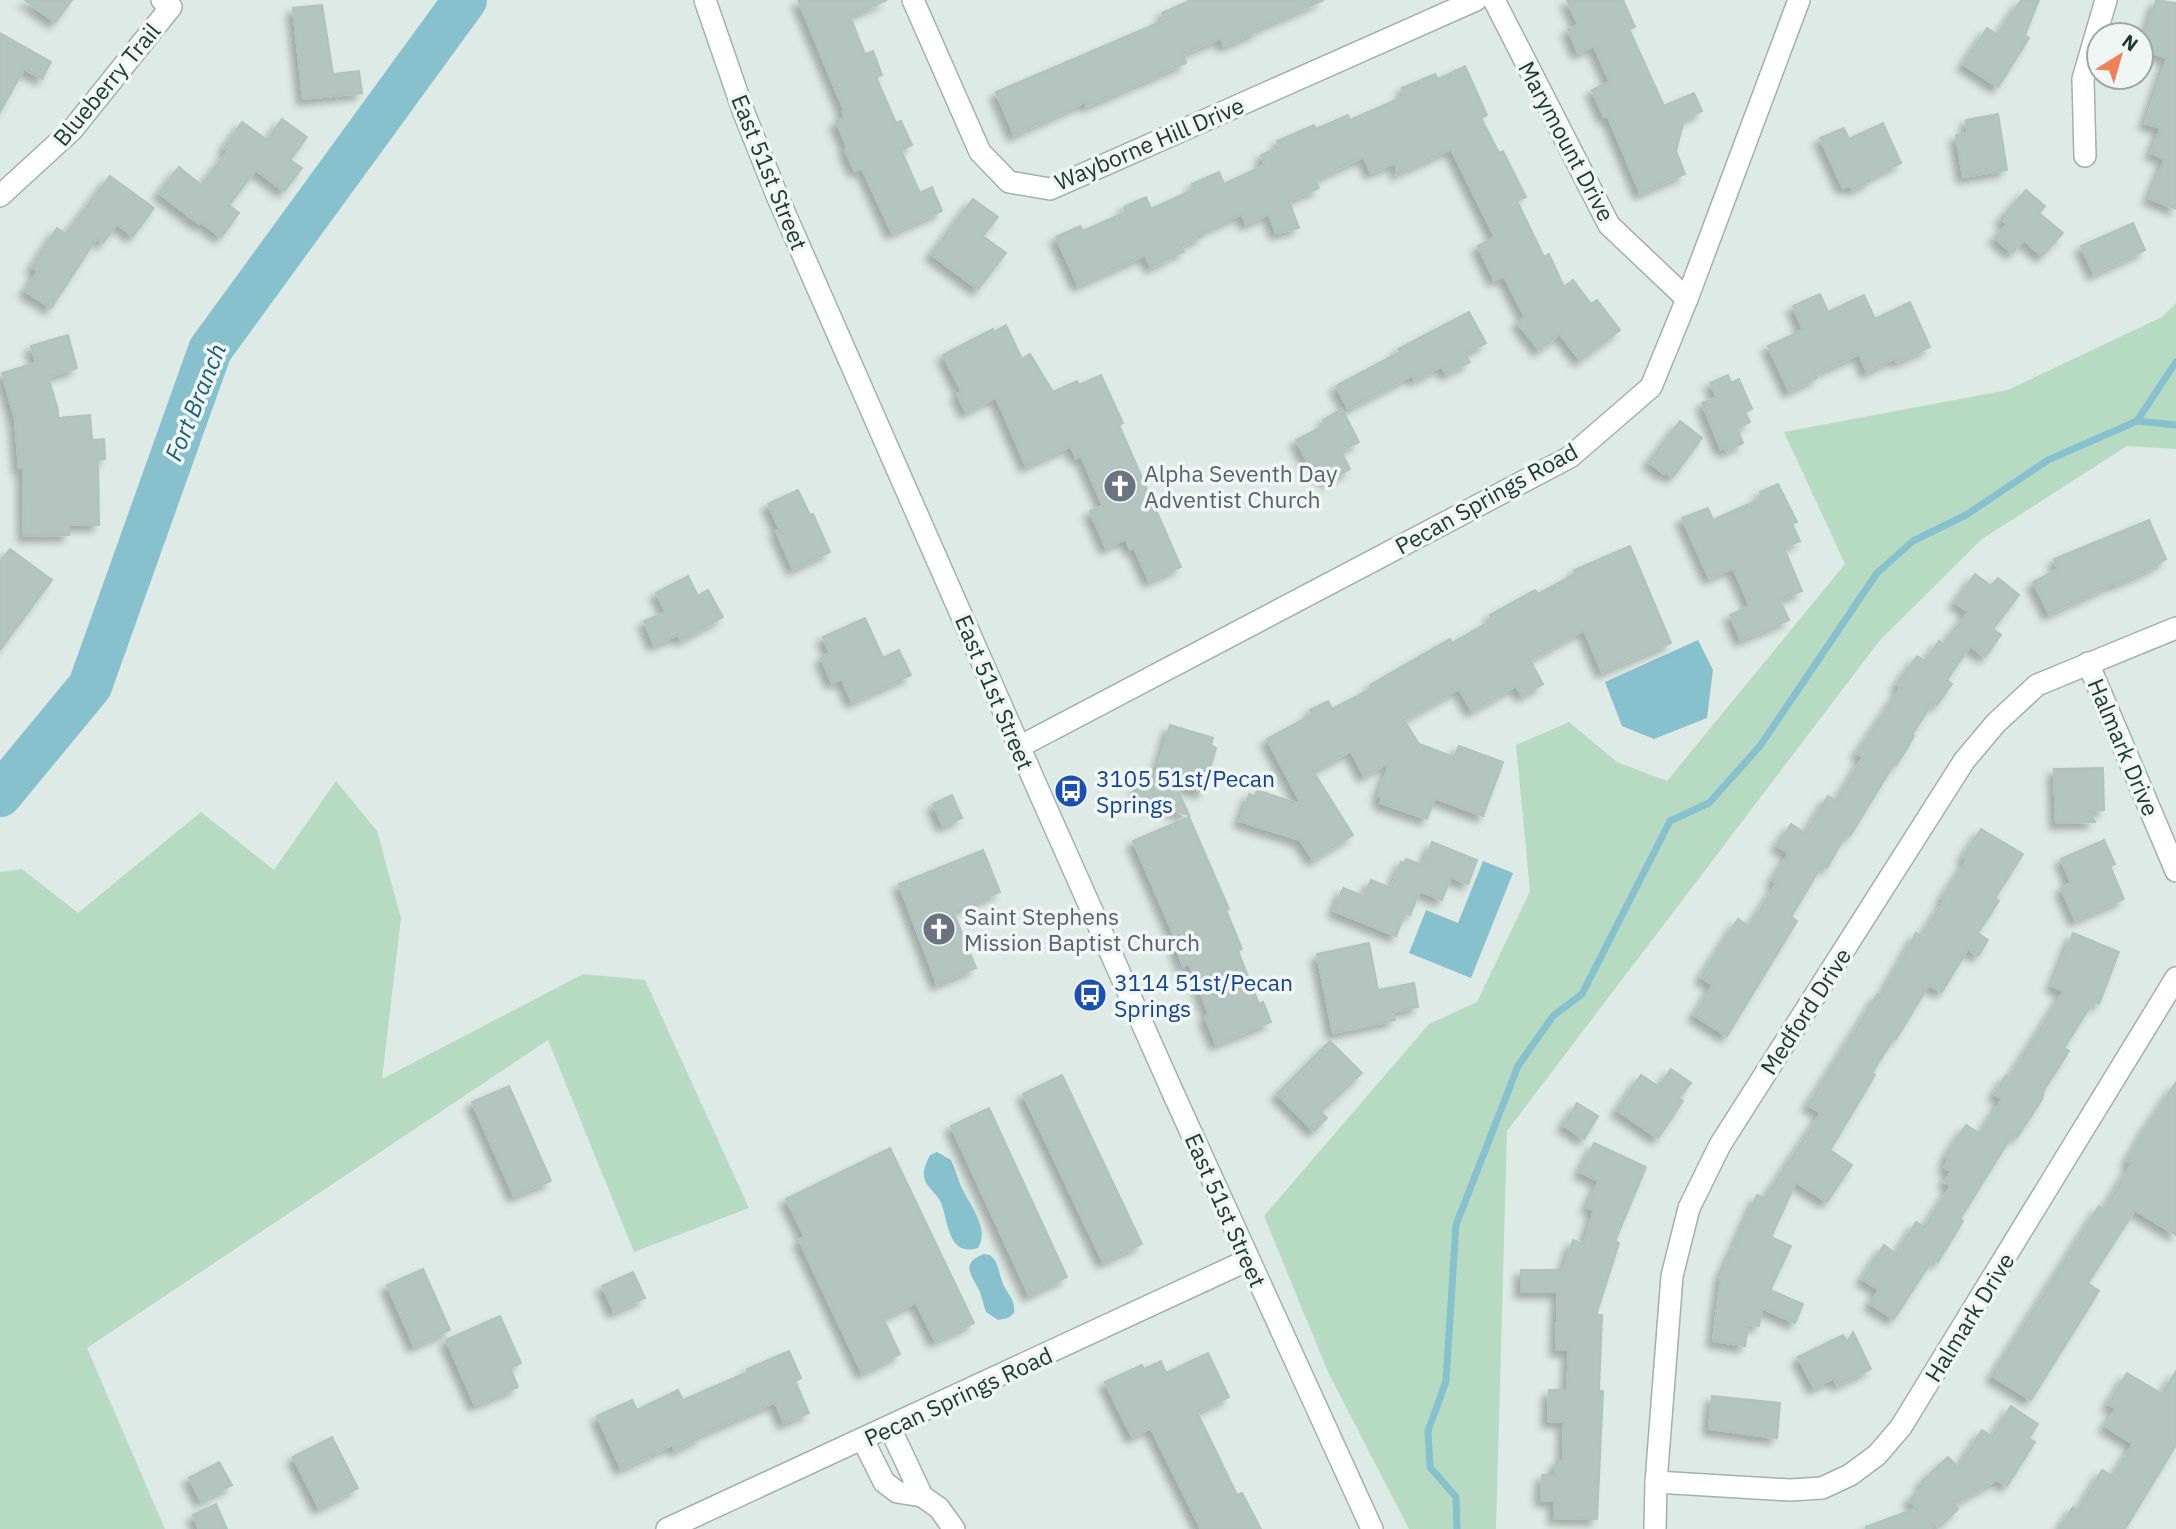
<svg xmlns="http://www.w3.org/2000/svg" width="2176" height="1529" font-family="'IBM Plex Sans',sans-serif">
	<defs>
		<filter id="shadow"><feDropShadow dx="-6" dy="6" stdDeviation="3.5" flood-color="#0004"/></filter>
	</defs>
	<rect width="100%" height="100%" fill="#deeae5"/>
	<g fill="#b7dbc2">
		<path d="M2176 303V449L2127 446 1982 539 1880 640 1507 1131 1496 1529H1409L1328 1372 1264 1216 1429 1024 1477 1002 1530 891 1516 745 1569 722 1617 762 1667 781 1845 564 1784 432 2008 390 2162 317Z"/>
		<path d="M336 781 377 831 401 918 382 1079 583 974 645 980 749 1208 634 1252 548 1040 87 1348 165 1529H0V872L22 869 78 913 201 812 274 870Z"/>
	</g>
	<g fill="#87c1ce">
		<path d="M1698 640 1713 670 1707 718 1654 739 1622 726 1605 682Z"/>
		<path d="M1483 861 1513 873 1471 978 1409 953 1426 910 1458 923Z"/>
		<path d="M937 1152 951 1160C955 1168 957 1177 961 1186 968 1203 991 1229 978 1248 945 1258 949 1215 939 1199 934 1191 925 1186 924 1176 923 1168 927 1162 930 1155Z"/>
		<path d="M984 1254 990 1255C999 1263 998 1270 1002 1281 1006 1294 1016 1298 1014 1313L1008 1318 998 1320 986 1312C983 1304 982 1296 979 1290 971 1274 960 1263 984 1254Z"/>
	</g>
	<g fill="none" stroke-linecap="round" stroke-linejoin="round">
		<g stroke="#87c1ce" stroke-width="7">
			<path d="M2137 421 2176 425"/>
			<path d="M1457 1529 1456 1497 1430 1467 1428 1431 1446 1381 1456 1225 1518 1066 1553 1016 1582 994 1670 821 1709 803 1760 746 1877 573 1913 541 1966 515 2048 460 2137 421 2176 362"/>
		</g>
		<path stroke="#87c1ce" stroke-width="44" d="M0 795 90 686 210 350 465 0"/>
	</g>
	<g fill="#b4c4be" stroke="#b1c3bc" stroke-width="2" filter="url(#shadow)">
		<path d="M25 0H72L55 22Z"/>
		<path d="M798 0H887L850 16 865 54 873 51 882 75 876 77 896 123 901 121 912 145 901 150 920 193 932 187 942 211 892 233 862 168 855 171 845 150 848 149 836 121 845 118 842 111 844 110Z"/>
		<path d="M1191 0H1324L1256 29 1257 32 1224 46 1221 38 1183 54 1186 63 1087 106 1085 102 1014 135 996 92 1165 20 1162 13Z"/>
		<path d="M1567 0H1623L1635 27 1629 29 1664 106 1694 93 1702 111 1684 119 1676 151 1685 174 1640 193 1608 116 1604 117 1592 90 1610 82 1594 46 1578 53 1568 29 1578 25Z"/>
		<path d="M2021 0H2039L2025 35 2029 38 1998 87 1963 64 1987 28 1997 35Z"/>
		<path d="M2156 0 2176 3V209L2149 198 2165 159 2151 153 2161 128 2145 123 2167 58 2141 49Z"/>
		<path d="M322 5 333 74 359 71 362 93 303 99 293 8Z"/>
		<path d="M0 33 51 62 42 79 24 69 0 112Z"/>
		<path d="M1465 66 1487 115 1481 118 1499 153 1503 151 1526 197 1517 201 1544 257 1549 254 1564 287 1573 280 1591 304 1597 300 1620 330 1580 360 1560 334 1539 350 1518 323 1525 317 1504 276 1494 280 1478 246 1495 237 1451 149 1396 174 1397 162 1371 173 1364 157 1315 179 1319 188 1289 201 1299 228 1276 233 1269 214 1246 224 1242 214 1201 232 1203 236 1181 246 1184 252 1170 255 1171 258 1151 267 1145 255 1078 285 1056 237 1080 226 1083 231 1126 212 1124 207 1146 197 1151 209 1195 189 1192 184 1219 172 1224 184 1265 165 1261 155 1280 147 1277 141 1314 125 1316 129 1348 115 1350 120 1405 96 1402 88 1435 74 1438 79Z"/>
		<path d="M1998 114 2007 170 1963 177 1956 135 1968 133 1966 120Z"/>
		<path d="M282 119 307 137 290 160 302 168 284 191 256 170 229 205 239 213 221 237 201 222 199 224 159 193 179 167 201 185 228 151 224 148 242 122 267 140Z"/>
		<path d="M1883 123 1901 163 1871 177 1870 181 1853 189 1849 186 1843 188 1820 138 1844 128 1849 139Z"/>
		<path d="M110 176 154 208 133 236 117 224 103 243 97 238 51 308 25 291 38 271 32 267 57 228 66 234Z"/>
		<path d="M2026 190 2045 206 2039 213 2063 233 2042 256 2024 240 2012 253 1995 238 2007 224 2001 219Z"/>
		<path d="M973 199 998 217 983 236 1006 253 978 289 931 254Z"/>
		<path d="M2133 223 2145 250 2094 274 2081 246Z"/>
		<path d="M1820 294 1828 312 1864 295 1875 319 1910 302 1930 347 1897 362 1895 358 1867 372 1859 354 1815 374 1817 378 1789 391 1768 346 1803 330 1793 306Z"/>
		<path d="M1469 312 1486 343 1465 354 1470 362 1446 374 1442 366 1415 380 1412 375 1348 409 1336 386 1400 352 1398 349Z"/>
		<path d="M1006 325 1022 359 1030 354 1053 392 1077 381 1079 385 1101 375 1123 423 1119 425 1181 567 1149 581 1134 547 1130 549 1126 539 1106 548 1090 511 1103 506 1081 455 1076 458 1071 446 1026 466 996 397 966 412 957 394 962 392 943 355 993 329 994 332Z"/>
		<path d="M68 335 77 368 48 377 58 410V418L90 415 92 440 104 439 105 459 98 460 99 525H69V535L24 536 23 467 19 468 15 419 2 373 36 363 31 346Z"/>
		<path d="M1728 375 1731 383 1739 379 1752 409 1745 412 1750 422 1737 428 1743 443 1726 451 1725 447 1721 449 1702 403 1717 397 1710 383Z"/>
		<path d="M1342 409 1359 442 1341 451 1350 469 1327 482 1317 464 1310 467 1296 440 1326 425 1323 420Z"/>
		<path d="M1680 421 1702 438 1673 477 1666 472 1664 474 1649 462Z"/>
		<path d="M1778 484 1797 522 1792 524 1800 541 1784 548 1802 591 1780 600 1789 620 1741 640 1730 615 1750 606 1733 568 1709 578 1682 518 1708 508 1713 520 1762 498 1760 492Z"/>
		<path d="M798 490 810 515 813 514 830 552 793 569 776 531 780 530 768 504Z"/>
		<path d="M2149 520 2166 559 2150 569 2116 584V582L2049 614 2033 582 2058 569 2054 559Z"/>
		<path d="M1630 546 1671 643 1602 672 1584 630 1530 660 1543 684 1522 696 1516 686 1472 711 1459 689 1404 720 1419 744 1454 757 1459 746 1503 762 1483 816 1435 798 1427 819 1380 803 1382 798 1378 796 1390 762 1364 776 1351 751 1313 771 1353 835 1313 860 1300 840 1240 821 1249 794 1255 796 1257 790 1302 805 1267 739 1312 715 1310 710 1328 701 1332 709 1369 690 1372 688 1370 685 1450 639 1452 643 1492 620 1490 615 1535 590 1538 594 1575 574 1574 570Z"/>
		<path d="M10 549 52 580 0 650V562Z"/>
		<path d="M1975 574 1991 586 1998 578 2019 595 1993 629 2001 635 1985 657 1970 646 1947 680 1952 684 1937 705 1933 702 1912 735 1914 736 1906 750 1896 765 1894 764 1850 836 1846 834 1827 868 1822 865 1791 917 1797 921 1727 1036 1694 1015 1713 985 1701 977 1738 919 1749 926 1777 883 1772 880 1789 853 1777 846 1791 824 1805 833 1828 796 1836 801 1863 757 1857 753 1901 687 1897 684 1917 656 1925 661 1939 641 1943 644 1968 612 1955 602Z"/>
		<path d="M688 576 698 596 708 590 723 617 681 640 678 635 654 645 644 621 666 612 656 593Z"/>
		<path d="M865 618 883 658 899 650 911 675 852 702 842 679 832 683 821 658 830 653 823 637Z"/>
		<path d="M1170 725 1213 738 1211 745 1216 748 1203 792 1175 784 1189 815 1135 800 1142 774 1155 777Z"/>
		<path d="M2103 768 2104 810 2090 811 2095 822 2056 823 2054 769Z"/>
		<path d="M952 795 962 818 943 826 933 804Z"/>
		<path d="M1189 817 1229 909 1226 910 1242 949 1238 951 1259 1004 1263 1002 1271 1022 1216 1044 1205 1017 1209 1014 1189 963 1183 966 1175 945 1178 944 1133 841Z"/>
		<path d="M1981 829 2023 854 1995 898 1999 901 1978 933 1988 940 1978 956 1968 949 1942 992 1929 985 1896 1039 1894 1038 1872 1073 1875 1075 1830 1150 1852 1165 1827 1202 1796 1182 1771 1237 1791 1246 1770 1290 1803 1304 1795 1323 1762 1308 1759 1326 1748 1325 1745 1346 1713 1341 1721 1276 1757 1195 1765 1198 1821 1113 1808 1105 1878 994 1881 996 1916 933 1921 936 1945 899 1942 898 1967 860 1963 857Z"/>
		<path d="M2104 840 2115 864 2110 866 2124 899 2075 920 2061 888 2071 883 2061 859Z"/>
		<path d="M1432 842 1477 860 1468 884 1451 877 1442 900 1420 891 1410 915 1405 913 1396 936 1334 911 1343 888 1364 896 1371 880 1391 888 1401 862 1404 863 1406 859 1423 865Z"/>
		<path d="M983 850 1000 892 953 911 976 968 937 984 899 884Z"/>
		<path d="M2073 933 2119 952 2099 1004 2093 1002 2064 1048 2069 1051 2044 1090 2042 1099 2030 1118 2017 1137 2013 1134 1960 1219 1963 1221 1938 1262 1933 1259 1894 1319 1870 1304 1879 1290 1862 1279 1884 1245 1896 1254 1916 1222 1924 1227 1951 1186 1944 1182 1951 1172 1944 1167 1949 1158 1946 1156 1966 1125 1980 1134 2002 1099 1994 1094 2006 1075 2010 1077 2064 991 2052 986Z"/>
		<path d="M1369 943 1378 990 1414 983 1418 1007 1393 1012 1395 1020 1333 1033 1317 954Z"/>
		<path d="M1330 1041 1362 1073 1321 1112 1327 1118 1314 1131 1277 1094Z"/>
		<path d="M1671 1069 1691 1083 1679 1098 1683 1101 1658 1138 1617 1110 1641 1075 1659 1087Z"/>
		<path d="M1062 1075 1142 1244 1103 1262 1023 1094Z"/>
		<path d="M2176 1082V1235L2135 1210 2088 1283 2099 1291 2031 1400 1992 1376 2099 1206 2104 1209 2132 1163 2127 1161 2145 1129Z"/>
		<path d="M509 1086 551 1181 514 1196 472 1102Z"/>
		<path d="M1577 1103 1598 1116 1584 1139 1563 1125Z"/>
		<path d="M989 1108 1067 1277 1029 1295 951 1126Z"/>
		<path d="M1594 1143 1646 1167 1615 1241 1619 1243 1596 1315H1602L1599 1391H1603L1597 1519 1554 1518 1555 1501 1541 1500 1542 1475H1555L1556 1461 1563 1462 1564 1422 1548 1421 1549 1390H1567L1569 1350H1556L1558 1292H1521V1270H1563L1573 1240 1584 1244 1594 1210 1587 1207 1599 1181 1580 1172Z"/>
		<path d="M890 1148 974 1323 935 1341 916 1302 883 1318 900 1354 862 1373 799 1240 805 1237 786 1199Z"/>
		<path d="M423 1269 450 1330 414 1346 387 1285Z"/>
		<path d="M633 1272 645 1298 614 1312 602 1286Z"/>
		<path d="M500 1316 521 1363 510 1368 518 1387 475 1405 446 1340Z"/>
		<path d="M1853 1332 1871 1369 1837 1385 1834 1378 1814 1388 1798 1357 1843 1335 1847 1342Z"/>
		<path d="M789 1351 801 1378 795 1381 809 1413 784 1423 775 1402 699 1435 700 1438 675 1450 672 1445 621 1469 597 1416 632 1400 637 1410 678 1390 683 1400 748 1372 747 1369Z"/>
		<path d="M1208 1353 1229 1397 1197 1412 1237 1495 1242 1493 1261 1529H1201L1151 1428 1132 1437 1105 1382 1142 1365 1144 1369 1161 1361 1166 1373Z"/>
		<path d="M2176 1371V1445L2125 1529H2059L2073 1507 2078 1510 2102 1470 2113 1476 2133 1444 2105 1426 2116 1408 2108 1404 2127 1373 2162 1394Z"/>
		<path d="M1712 1396 1780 1403 1777 1438 1709 1429Z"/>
		<path d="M2011 1406 2038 1424 2029 1438 2035 1442 2007 1486 1997 1480 1954 1504 1958 1509 1939 1527 1935 1523 1929 1529H1866V1527L1917 1508 1909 1500 1924 1486 1921 1482 1948 1457 1958 1467 1982 1430 1992 1436Z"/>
		<path d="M332 1437 358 1488 319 1508 293 1457Z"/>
		<path d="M219 1462 232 1485 201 1501 189 1478Z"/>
		<path d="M216 1504 227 1529H199L193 1515Z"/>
	</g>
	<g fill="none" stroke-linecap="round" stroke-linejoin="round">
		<defs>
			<g id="street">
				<path d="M913 0 980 152 1009 182 1050 189 1476 0"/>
				<path d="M1494 0 1609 225 1687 299"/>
				<path d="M2085 156 2083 79 2106 0"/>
				<path d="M0 196 72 130 171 7 162 0"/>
				<path d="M2088 663 2176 871"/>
				<path d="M1019 747 1570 457 1651 387 1687 299 1799 0"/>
				<path d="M863 1440 884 1482 897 1492 922 1496 890 1428"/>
				<path d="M1656 1482 1790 1490 1822 1488 1850 1475 1877 1455 1901 1427 2176 978"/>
				<path d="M922 1496 939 1508 954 1529"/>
				<path d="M667 1529 1248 1260"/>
				<path d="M1655 1529 1656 1482 1672 1276 1689 1208 1720 1145 1964 761 1996 723 2037 685 2176 628"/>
			</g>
			<path id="secondary" d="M705 0 744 113 778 198 1044 803 1174 1095 1372 1529"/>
		</defs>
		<use href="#street" stroke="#a1b1ac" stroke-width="24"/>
		<use href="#secondary" stroke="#9eb5ad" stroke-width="24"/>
		<use href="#street" stroke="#fff" stroke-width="21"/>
		<use href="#secondary" stroke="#fff" stroke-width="21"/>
	</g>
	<defs>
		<symbol id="church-disc" viewBox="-11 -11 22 22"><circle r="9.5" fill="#6b7280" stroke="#eff6f3"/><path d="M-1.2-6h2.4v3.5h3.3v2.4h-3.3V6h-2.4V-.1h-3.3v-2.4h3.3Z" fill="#fff"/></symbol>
		<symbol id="bus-disc" viewBox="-11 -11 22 22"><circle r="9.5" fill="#1a4fb4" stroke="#eff6f3"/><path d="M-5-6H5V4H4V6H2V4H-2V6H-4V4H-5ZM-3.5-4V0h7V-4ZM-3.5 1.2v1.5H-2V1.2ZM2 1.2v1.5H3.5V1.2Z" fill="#fff"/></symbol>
	</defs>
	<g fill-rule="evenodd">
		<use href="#church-disc" x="1101" y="467" width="38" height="38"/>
		<use href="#bus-disc" x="1052" y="772" width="38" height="38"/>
		<use href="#church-disc" x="920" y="910" width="38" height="38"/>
		<use href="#bus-disc" x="1071" y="976" width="38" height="38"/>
	</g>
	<g text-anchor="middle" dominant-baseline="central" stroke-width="7" stroke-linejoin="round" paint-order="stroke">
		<g font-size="23" fill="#203933" stroke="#eff6f3">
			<text transform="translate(106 84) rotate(-50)">Blueberry Trail</text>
			<text transform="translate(1567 141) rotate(62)">Marymount Drive</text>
			<text transform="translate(1149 143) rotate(-23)">Wayborne Hill Drive</text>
			<text transform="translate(770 172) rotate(68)">East 51st Street</text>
			<text transform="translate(1486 498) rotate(-29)">Pecan Springs Road</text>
			<text transform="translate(995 692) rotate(67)">East 51st Street</text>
			<text transform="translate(2124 747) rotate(67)">Halmark Drive</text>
			<text transform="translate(1805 1011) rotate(-57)">Medford Drive</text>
			<text transform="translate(1226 1210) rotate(66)">East 51st Street</text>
			<text transform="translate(1969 1317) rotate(-58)">Halmark Drive</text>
			<text transform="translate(958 1396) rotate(-25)">Pecan Springs Road</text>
		</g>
		<g font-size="23" fill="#5b616d" stroke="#eff6f3" text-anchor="start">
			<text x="1144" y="473">Alpha Seventh Day<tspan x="1144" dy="26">Adventist Church</tspan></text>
			<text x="964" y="916">Saint Stephens<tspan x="964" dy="26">Mission Baptist Church</tspan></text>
		</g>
		<g font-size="23" fill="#164399" stroke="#eff6f3" text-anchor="start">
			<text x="1096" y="778">3105 51st/Pecan<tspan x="1096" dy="26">Springs</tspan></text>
			<text x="1114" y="982">3114 51st/Pecan<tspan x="1114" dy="26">Springs</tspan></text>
		</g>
		<g font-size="24" font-style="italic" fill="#1c6273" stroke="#eff6f3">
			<text transform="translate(195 402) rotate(-68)">Fort Branch</text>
		</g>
	</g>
	<g transform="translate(2120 56) rotate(37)"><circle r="33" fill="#eff6f3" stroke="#9caaa6" stroke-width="2"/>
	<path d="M0-5L12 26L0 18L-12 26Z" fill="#ef8158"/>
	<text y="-10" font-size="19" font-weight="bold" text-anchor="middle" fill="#203933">N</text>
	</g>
</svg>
